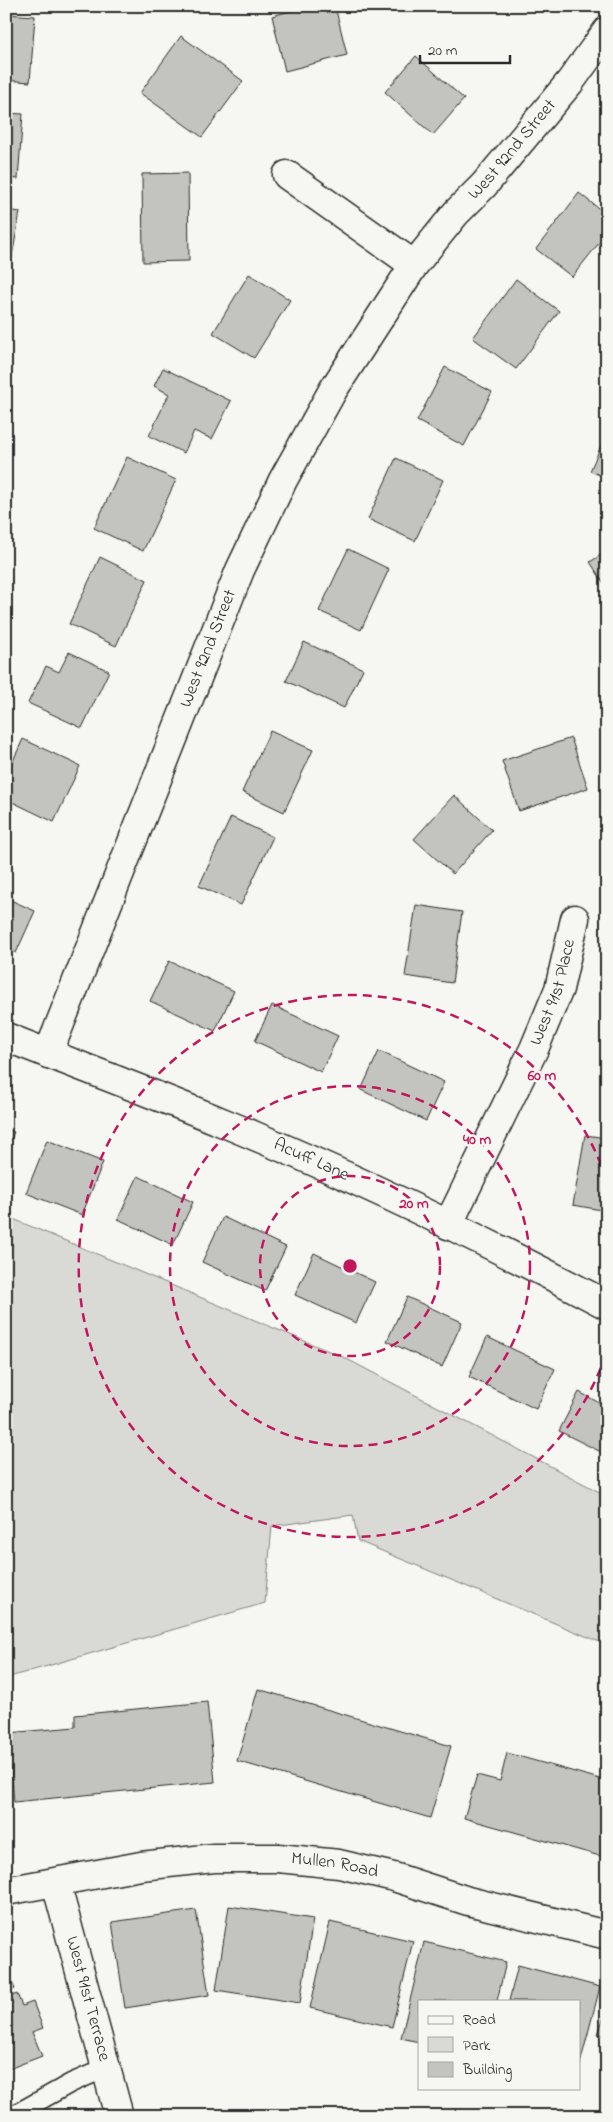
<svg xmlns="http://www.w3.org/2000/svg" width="613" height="2122" font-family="'Indie Flower',sans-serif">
	<rect width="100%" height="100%" fill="#f6f6f2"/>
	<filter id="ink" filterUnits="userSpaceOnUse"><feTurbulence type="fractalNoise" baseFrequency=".02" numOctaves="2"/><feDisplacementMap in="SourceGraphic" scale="10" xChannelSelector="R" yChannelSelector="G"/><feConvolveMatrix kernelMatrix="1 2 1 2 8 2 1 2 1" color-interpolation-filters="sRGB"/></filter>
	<g filter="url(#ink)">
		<path fill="#d9d9d5" stroke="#828280" d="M6 1216 343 1357 607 1496V1645L358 1541 353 1515 272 1526 265 1603 6 1678Z"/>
		<g fill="#c3c3c0" stroke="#2b2b2b">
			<path d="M309 6H335L347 55 285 71 272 16Z"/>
			<path d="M6 14 35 16 30 82 6 80Z"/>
			<path d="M181 36 243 81 202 137 140 93Z"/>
			<path d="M416 56 464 99 433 135 385 92Z"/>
			<path d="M6 113 23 114 18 179 6 178Z"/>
			<path d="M188 173 189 261 143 262 142 174Z"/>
			<path d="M579 193 607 215V233L572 277 536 249Z"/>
			<path d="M6 210 20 212 9 274 6 273Z"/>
			<path d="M249 274 290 300 254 358 213 333Z"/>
			<path d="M516 279 559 311 516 369 473 338Z"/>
			<path d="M445 367 492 392 464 446 417 421Z"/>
			<path d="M163 368 231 401 212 439 194 431 184 453 149 436 169 394 154 386Z"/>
			<path d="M607 432V478L590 471Z"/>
			<path d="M127 457 176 480 143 551 94 528Z"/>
			<path d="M396 458 443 480 415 541 368 519Z"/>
			<path d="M348 549 389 569 361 630 319 611Z"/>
			<path d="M607 551V588L590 562Z"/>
			<path d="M100 557 147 580 116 646 69 624Z"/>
			<path d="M304 642 363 669 344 708 286 681Z"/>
			<path d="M69 652 109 671 82 728 28 703 46 666 59 672Z"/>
			<path d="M270 731 313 750 284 812 242 792Z"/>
			<path d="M571 738 588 788 519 811 502 761Z"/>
			<path d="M23 739 80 766 54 822 6 799V776Z"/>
			<path d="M454 795 492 830 453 874 414 839Z"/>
			<path d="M231 817 273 837 241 905 199 886Z"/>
			<path d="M6 898 35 911 16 953 6 948Z"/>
			<path d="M416 905 462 912 452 983 405 976Z"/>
			<path d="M169 961 234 991 215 1031 150 1001Z"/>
			<path d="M272 1005 338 1036 321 1072 255 1041Z"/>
			<path d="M379 1051 444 1082 426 1121 361 1090Z"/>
			<path d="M6 1129 14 1132 6 1150Z"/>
			<path d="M585 1135 607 1138V1211L573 1205Z"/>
			<path d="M47 1140 103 1162 82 1215 26 1193Z"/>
			<path d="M138 1176 193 1202 173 1245 118 1219Z"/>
			<path d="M223 1217 286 1247 265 1291 202 1262Z"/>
			<path d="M314 1253 375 1282 356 1323 295 1295Z"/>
			<path d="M407 1297 462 1322 442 1367 387 1341Z"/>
			<path d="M487 1337 555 1369 536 1409 469 1377Z"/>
			<path d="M579 1392 607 1407V1455L559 1431Z"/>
			<path d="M258 1689 451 1746 430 1818 237 1761Z"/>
			<path d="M207 1702 215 1782 14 1802 8 1733 75 1727V1715Z"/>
			<path d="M507 1753 607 1781V1858L464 1818 477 1775 500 1781Z"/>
			<path d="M229 1906 313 1919 300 2003 216 1990Z"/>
			<path d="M196 1910 209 1995 125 2008 112 1922Z"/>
			<path d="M330 1922 413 1941 392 2027 310 2008Z"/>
			<path d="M424 1942 506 1962 497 2001H419V2042L401 2038Z"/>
			<path d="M518 1965 600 1987 579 2068V2001H509Z"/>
			<path d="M6 1968 15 1989 6 1992Z"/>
			<path d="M17 1994 22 2006 33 2002 43 2028 32 2032 42 2056 6 2070V1998Z"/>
			<path d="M607 2007V2036L598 2034Z"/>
		</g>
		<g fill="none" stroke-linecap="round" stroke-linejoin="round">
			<defs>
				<path id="lane" d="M12 2116 71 2083 106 2068"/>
				<g id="street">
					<path d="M287 175 414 265"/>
					<path id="s1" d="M6 1037C79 1066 152 1093 224 1123 355 1177 482 1239 607 1305"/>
					<path id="s2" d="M48 1054 240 570 283 480 333 390 414 265 456 213 484 185 570 82 607 31"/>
					<path id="s3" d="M448 1225 534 1049 559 989 575 919"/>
					<path id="s4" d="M56 1883 119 2116"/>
					<path id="s5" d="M6 1891 141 1866 214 1858H278L339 1864 394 1877 468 1901 607 1935"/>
				</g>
			</defs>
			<use href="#lane" stroke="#2b2b2b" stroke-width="21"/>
			<use href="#street" stroke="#2b2b2b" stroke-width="31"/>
			<use href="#lane" stroke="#f6f6f2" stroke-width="18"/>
			<use href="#street" stroke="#f6f6f2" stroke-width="28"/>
		</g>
	</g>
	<g fill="none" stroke="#c2185b" stroke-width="2.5" stroke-dasharray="9 6">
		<circle cx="350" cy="1266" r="90"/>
		<circle cx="350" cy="1266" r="180"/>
		<path d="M606 1354A271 271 0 1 1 606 1178"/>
	</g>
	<g text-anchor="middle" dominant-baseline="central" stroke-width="5" stroke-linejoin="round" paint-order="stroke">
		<g font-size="18" fill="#2b2b2b" stroke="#f6f6f2">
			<text stroke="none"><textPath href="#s2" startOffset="1024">West 92nd Street</textPath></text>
			<text stroke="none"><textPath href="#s2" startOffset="436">West 92nd Street</textPath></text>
			<text stroke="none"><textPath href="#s3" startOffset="256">West 91st Place</textPath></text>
			<text stroke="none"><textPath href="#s1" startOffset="329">Acuff Lane</textPath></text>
			<text stroke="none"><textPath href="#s5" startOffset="332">Mullen Road</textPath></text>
			<text stroke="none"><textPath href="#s4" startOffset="120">West 91st Terrace</textPath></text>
		</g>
	</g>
	<circle cx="350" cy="1266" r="8" fill="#c2185b" stroke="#f6f6f2" stroke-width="2.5"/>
	<g font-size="15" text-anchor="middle" font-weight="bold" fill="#c2185b" stroke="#f6f6f2" stroke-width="5" stroke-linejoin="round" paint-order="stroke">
		<text x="542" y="1080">60 m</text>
		<text x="477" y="1144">40 m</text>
		<text x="414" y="1208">20 m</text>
	</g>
	<rect width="613" height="2122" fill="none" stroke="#f6f6f2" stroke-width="25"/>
	<rect x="12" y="12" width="588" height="2097" fill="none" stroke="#2b2b2b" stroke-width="2" filter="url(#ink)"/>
	<rect x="418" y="2000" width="162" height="90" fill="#f6f6f2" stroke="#a5a5a2"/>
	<rect x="428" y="2016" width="25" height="8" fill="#f6f6f2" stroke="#a5a5a2"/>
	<text x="463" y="2024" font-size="15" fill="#2b2b2b">Road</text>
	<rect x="428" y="2037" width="25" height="15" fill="#d9d9d5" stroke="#a5a5a2"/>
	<text x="463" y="2050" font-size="15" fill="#2b2b2b">Park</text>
	<rect x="428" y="2062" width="25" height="15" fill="#c3c3c0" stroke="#a5a5a2"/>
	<text x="463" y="2074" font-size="15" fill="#2b2b2b">Building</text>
	<path d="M420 55v8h90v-8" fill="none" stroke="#2b2b2b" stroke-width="2.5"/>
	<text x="428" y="55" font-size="15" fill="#2b2b2b" stroke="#f6f6f2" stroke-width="4" paint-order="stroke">20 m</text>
</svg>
